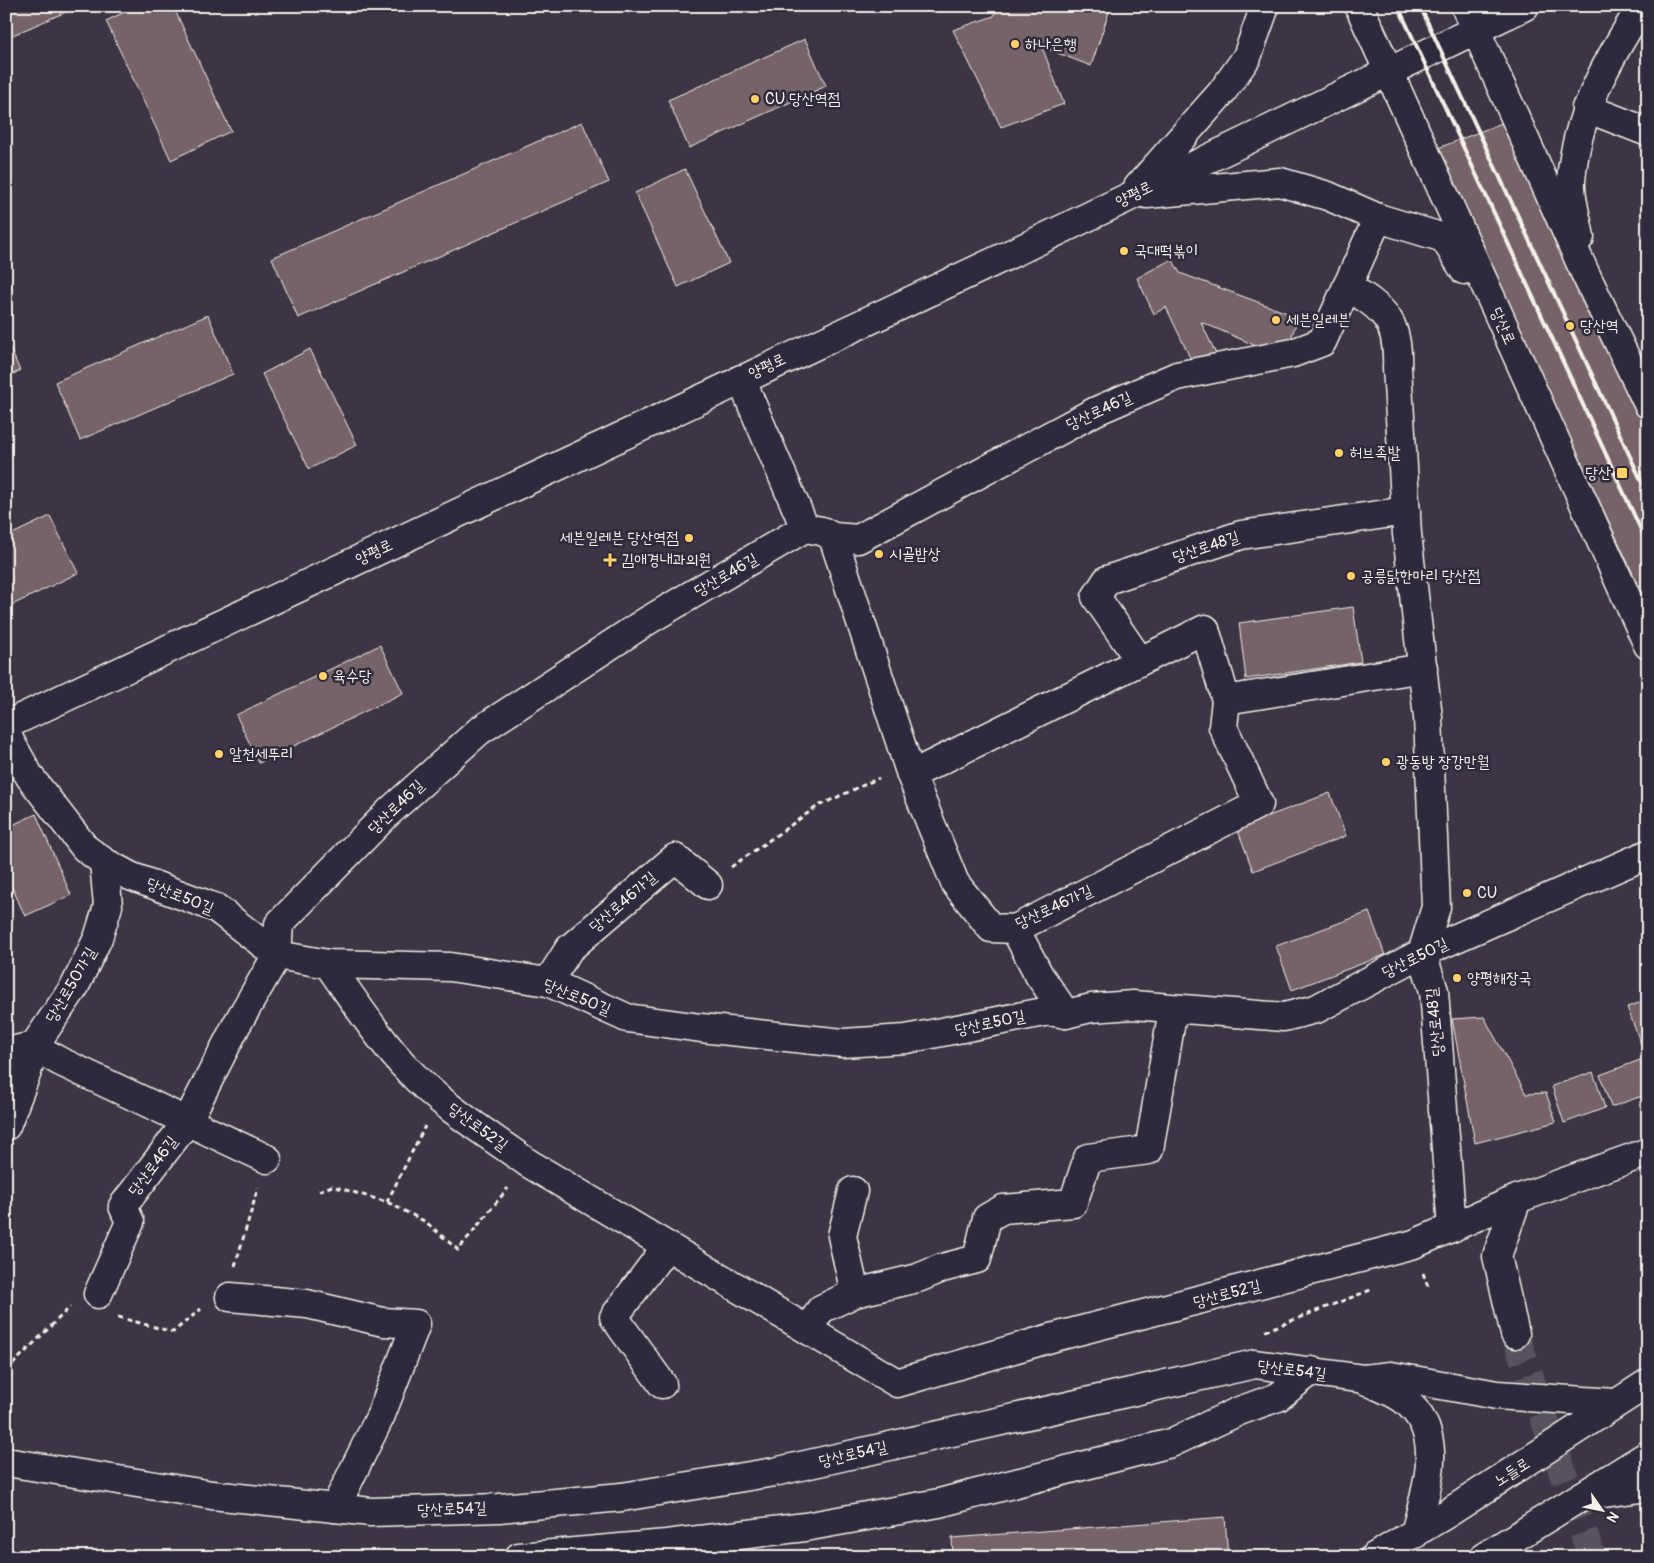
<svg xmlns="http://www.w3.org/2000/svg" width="1654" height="1563" font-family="Pangolin,'Poor Story',sans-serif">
	<rect width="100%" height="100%" fill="#3d3546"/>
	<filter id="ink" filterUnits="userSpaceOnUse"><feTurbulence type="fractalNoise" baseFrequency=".02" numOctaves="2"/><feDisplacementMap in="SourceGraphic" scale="10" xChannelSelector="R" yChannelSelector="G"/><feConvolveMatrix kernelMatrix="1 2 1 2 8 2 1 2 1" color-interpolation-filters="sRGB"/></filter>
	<g filter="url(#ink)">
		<g fill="#766369" stroke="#f4f1e8">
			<path d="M6 6H66L68 11 6 38Z"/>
			<path d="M137 6H173L231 131 171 160 106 21Z"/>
			<path d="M998 6H1111L1091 66 1042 47 1064 104 1001 127 953 30 994 16Z"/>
			<path d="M805 39 826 86 689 148 668 100Z"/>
			<path d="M1512 119 1648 383V606L1436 149Z"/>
			<path d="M582 122 609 182 298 318 272 258Z"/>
			<path d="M685 169 729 263 678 287 635 193Z"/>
			<path d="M1172 259 1180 273 1298 317 1291 339 1259 347 1201 322 1217 356 1193 364 1166 307 1154 314 1137 278Z"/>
			<path d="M208 315 233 374 80 440 55 382Z"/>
			<path d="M6 338 20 371 6 377Z"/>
			<path d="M310 349 357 445 309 469 262 374Z"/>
			<path d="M50 516 78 573 6 608V537Z"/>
			<path d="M1353 607 1361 662 1246 679 1239 623Z"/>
			<path d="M380 645 403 693 259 763 236 715Z"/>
			<path d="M1330 793 1346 836 1253 871 1237 828Z"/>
			<path d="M36 814 71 895 25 916 11 885 6 887V828Z"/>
			<path d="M1369 912 1385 955 1292 990 1276 946Z"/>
			<path d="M1648 1000V1063L1627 1007Z"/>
			<path d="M1484 1017 1526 1094 1546 1093 1556 1122 1475 1143 1452 1019Z"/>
			<path d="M1640 1060 1648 1084V1094L1611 1107 1600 1075Z"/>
			<path d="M1593 1072 1605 1108 1564 1123 1552 1086Z"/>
			<path d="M1225 1517 1228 1557H953L952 1538Z"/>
		</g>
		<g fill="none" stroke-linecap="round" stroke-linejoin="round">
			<path stroke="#58515e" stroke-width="28" stroke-dasharray="28 14" stroke-linecap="butt" d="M1515 1334 1592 1557"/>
			<defs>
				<g id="minor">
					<path d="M1586 108 1648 132"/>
					<path d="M1347 286C1384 309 1399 320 1397 367L1407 534 1428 717 1432 814 1436 907 1422 953 1434 991 1452 1228"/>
					<path d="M741 379 805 528"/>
					<path d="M833 537 911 775 955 883 991 928 1015 929 1259 804 1223 727 1226 700"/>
					<path d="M1140 661 1096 597 1107 580 1241 535 1406 511"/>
					<path d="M6 734 30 777 85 848 104 862 130 876 216 908 277 955 328 964 450 967 548 982 627 1018 701 1028 843 1043 906 1039 1049 1011 1066 1014 1091 1008 1133 1005 1284 1017 1316 1009 1422 953 1648 854"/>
					<path d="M911 775 1205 629 1226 700 1423 668"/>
					<path d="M1015 929 1039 975 1066 1014"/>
					<path d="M328 964C353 999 380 1041 409 1071 443 1107 488 1134 528 1163L897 1383 1051 1338 1414 1244 1517 1199 1648 1152"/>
					<path d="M548 982 569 949 675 858 708 885"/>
					<path d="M34 1046 59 1061 267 1159"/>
					<path d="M6 1052 34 1046"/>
					<path d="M6 1126 27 1072 34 1046 75 986 98 938 108 906 104 862"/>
					<path d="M855 1293 918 1278 942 1268 977 1259 987 1218 1003 1209 1073 1203 1088 1158 1149 1150 1173 1009"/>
					<path d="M98 1294 130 1222 123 1206 187 1122 237 1024 277 955 279 924 389 812 479 731 647 621 805 528 822 531 833 537 858 539 1096 411 1177 376 1293 353 1322 342 1378 218"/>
					<path d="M230 1297 307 1304 383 1322 416 1324 381 1415 335 1508"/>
					<path d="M808 1330 821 1309 855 1293 842 1236 853 1191"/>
					<path d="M1515 1334 1497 1256 1517 1199"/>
					<path d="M662 1384 614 1317 667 1246"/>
					<path d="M6 1462 212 1495 335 1508 371 1512 499 1508 622 1497 774 1472 1255 1364 1364 1379"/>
					<path d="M1582 1496 1648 1487"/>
					<path d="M519 1557 666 1544 805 1527 939 1503 1171 1443 1239 1411 1278 1397 1311 1371"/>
				</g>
				<g id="major">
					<path d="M1359 6 1648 645"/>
					<path d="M1465 6 1585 273 1648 404"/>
					<path d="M1138 187 1222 92 1247 57 1265 6"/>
					<path d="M1147 194 1280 182 1328 196 1378 218 1444 238 1464 270"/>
					<path d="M1580 237C1577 220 1570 198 1571 181 1576 116 1607 60 1642 6"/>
					<path d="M6 725 1021 249 1525 6"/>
					<path d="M1364 1379 1391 1376 1497 1395 1615 1403"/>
					<path d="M1365 1380C1377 1386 1392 1391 1403 1399 1448 1433 1426 1488 1415 1534"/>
					<path d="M1374 1557 1448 1513 1648 1383"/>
					<path d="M1484 1557 1648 1455"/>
				</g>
			</defs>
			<use href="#minor" stroke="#f4f1e8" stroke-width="31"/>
			<use href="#major" stroke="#f4f1e8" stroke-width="31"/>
			<g stroke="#f4f1e8" stroke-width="3" stroke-dasharray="5 4" stroke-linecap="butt">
				<path d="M731 867 818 806 879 778"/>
				<path d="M319 1191 332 1186 387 1202 426 1222 458 1250 508 1188"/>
				<path d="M387 1202 425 1126"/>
				<path d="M235 1266 258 1188"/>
				<path d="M1423 1273 1429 1289"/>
				<path d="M118 1317 173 1332 201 1309"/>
				<path d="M1265 1331 1373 1289"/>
				<path d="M6 1371 70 1307"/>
			</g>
			<use href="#minor" stroke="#2f2a3d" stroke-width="28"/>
			<use href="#major" stroke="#2f2a3d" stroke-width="28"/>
			<g stroke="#f4f1e8" stroke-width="4">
				<path d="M1398 6 1648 545"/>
				<path d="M1420 6 1648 495"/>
			</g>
		</g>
	</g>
	<g fill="#ffd166" stroke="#2f2a3d" stroke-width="2">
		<circle cx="1015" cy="44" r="5"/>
		<circle cx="755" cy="99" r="5"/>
		<circle cx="1124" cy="251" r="5"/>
		<circle cx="1276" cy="320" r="5"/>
		<circle cx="1570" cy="326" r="5"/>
		<circle cx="1339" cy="453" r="5"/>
		<rect x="1616" y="467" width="12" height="12" rx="2.5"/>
		<circle cx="689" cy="538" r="5"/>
		<circle cx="879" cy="554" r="5"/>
		<path d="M607.5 552.5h5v5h5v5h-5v5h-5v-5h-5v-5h5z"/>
		<circle cx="1351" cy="576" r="5"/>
		<circle cx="323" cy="676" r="5"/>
		<circle cx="219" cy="754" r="5"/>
		<circle cx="1386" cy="762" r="5"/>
		<circle cx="1467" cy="893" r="5"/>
		<circle cx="1457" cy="978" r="5"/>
	</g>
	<g text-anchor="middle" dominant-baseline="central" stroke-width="5" stroke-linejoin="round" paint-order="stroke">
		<g font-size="16" fill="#f4f1e8" stroke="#2f2a3d" text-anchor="start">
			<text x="1025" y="44">하나은행</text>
			<text x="765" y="99">CU 당산역점</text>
			<text x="1134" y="251">국대떡볶이</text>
			<text x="1286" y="320">세븐일레븐</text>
			<text x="1580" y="326">당산역</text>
			<text x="1349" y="453">허브족발</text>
			<text x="1611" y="473" text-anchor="end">당산</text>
			<text x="679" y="538" text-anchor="end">세븐일레븐 당산역점</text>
			<text x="889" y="554">시골밥상</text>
			<text x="621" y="560">김애경내과의원</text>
			<text x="1361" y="576">공릉닭한마리 당산점</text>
			<text x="333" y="676">육수당</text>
			<text x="229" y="754">알천세뚜리</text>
			<text x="1396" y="762">광동방 장강만월</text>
			<text x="1477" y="893">CU</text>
			<text x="1467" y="978">양평해장국</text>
		</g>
		<g font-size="16" fill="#f4f1e8" stroke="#2f2a3d">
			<text transform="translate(1134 194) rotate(-26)">양평로</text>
			<text transform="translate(1503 326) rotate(66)">당산로</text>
			<text transform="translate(767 366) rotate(-25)">양평로</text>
			<text transform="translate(1099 411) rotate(-25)">당산로46길</text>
			<text transform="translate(1206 547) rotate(-18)">당산로48길</text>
			<text transform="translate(374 552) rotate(-25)">양평로</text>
			<text transform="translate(726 575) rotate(-30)">당산로46길</text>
			<text transform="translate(396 807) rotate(-44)">당산로46길</text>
			<text transform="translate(180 896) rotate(22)">당산로50길</text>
			<text transform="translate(623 902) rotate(-41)">당산로46가길</text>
			<text transform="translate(1054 907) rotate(-25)">당산로46가길</text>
			<text transform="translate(1415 958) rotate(-26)">당산로50길</text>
			<text transform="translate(71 985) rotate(-60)">당산로50가길</text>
			<text transform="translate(577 997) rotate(22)">당산로50길</text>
			<text transform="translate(1435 1022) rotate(-96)">당산로48길</text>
			<text transform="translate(990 1023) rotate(-12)">당산로50길</text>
			<text transform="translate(478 1127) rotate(36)">당산로52길</text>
			<text transform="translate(153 1166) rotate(-53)">당산로46길</text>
			<text transform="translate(1227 1294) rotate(-15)">당산로52길</text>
			<text transform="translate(1292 1370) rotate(7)">당산로54길</text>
			<text transform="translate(853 1454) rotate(-13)">당산로54길</text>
			<text transform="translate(1512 1472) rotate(-33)">노들로</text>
			<text transform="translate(452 1509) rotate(-2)">당산로54길</text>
		</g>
	</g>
	<rect width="1654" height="1563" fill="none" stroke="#2f2a3d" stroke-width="25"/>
	<rect x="12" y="12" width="1629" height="1538" fill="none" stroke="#f4f1e8" stroke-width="2" filter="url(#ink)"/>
	<g transform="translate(1602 1510) rotate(123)" stroke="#2f2a3d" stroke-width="4" paint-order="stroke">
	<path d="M0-4L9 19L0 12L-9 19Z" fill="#f4f1e8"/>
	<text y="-8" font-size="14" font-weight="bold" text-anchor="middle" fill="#f4f1e8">N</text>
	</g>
</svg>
